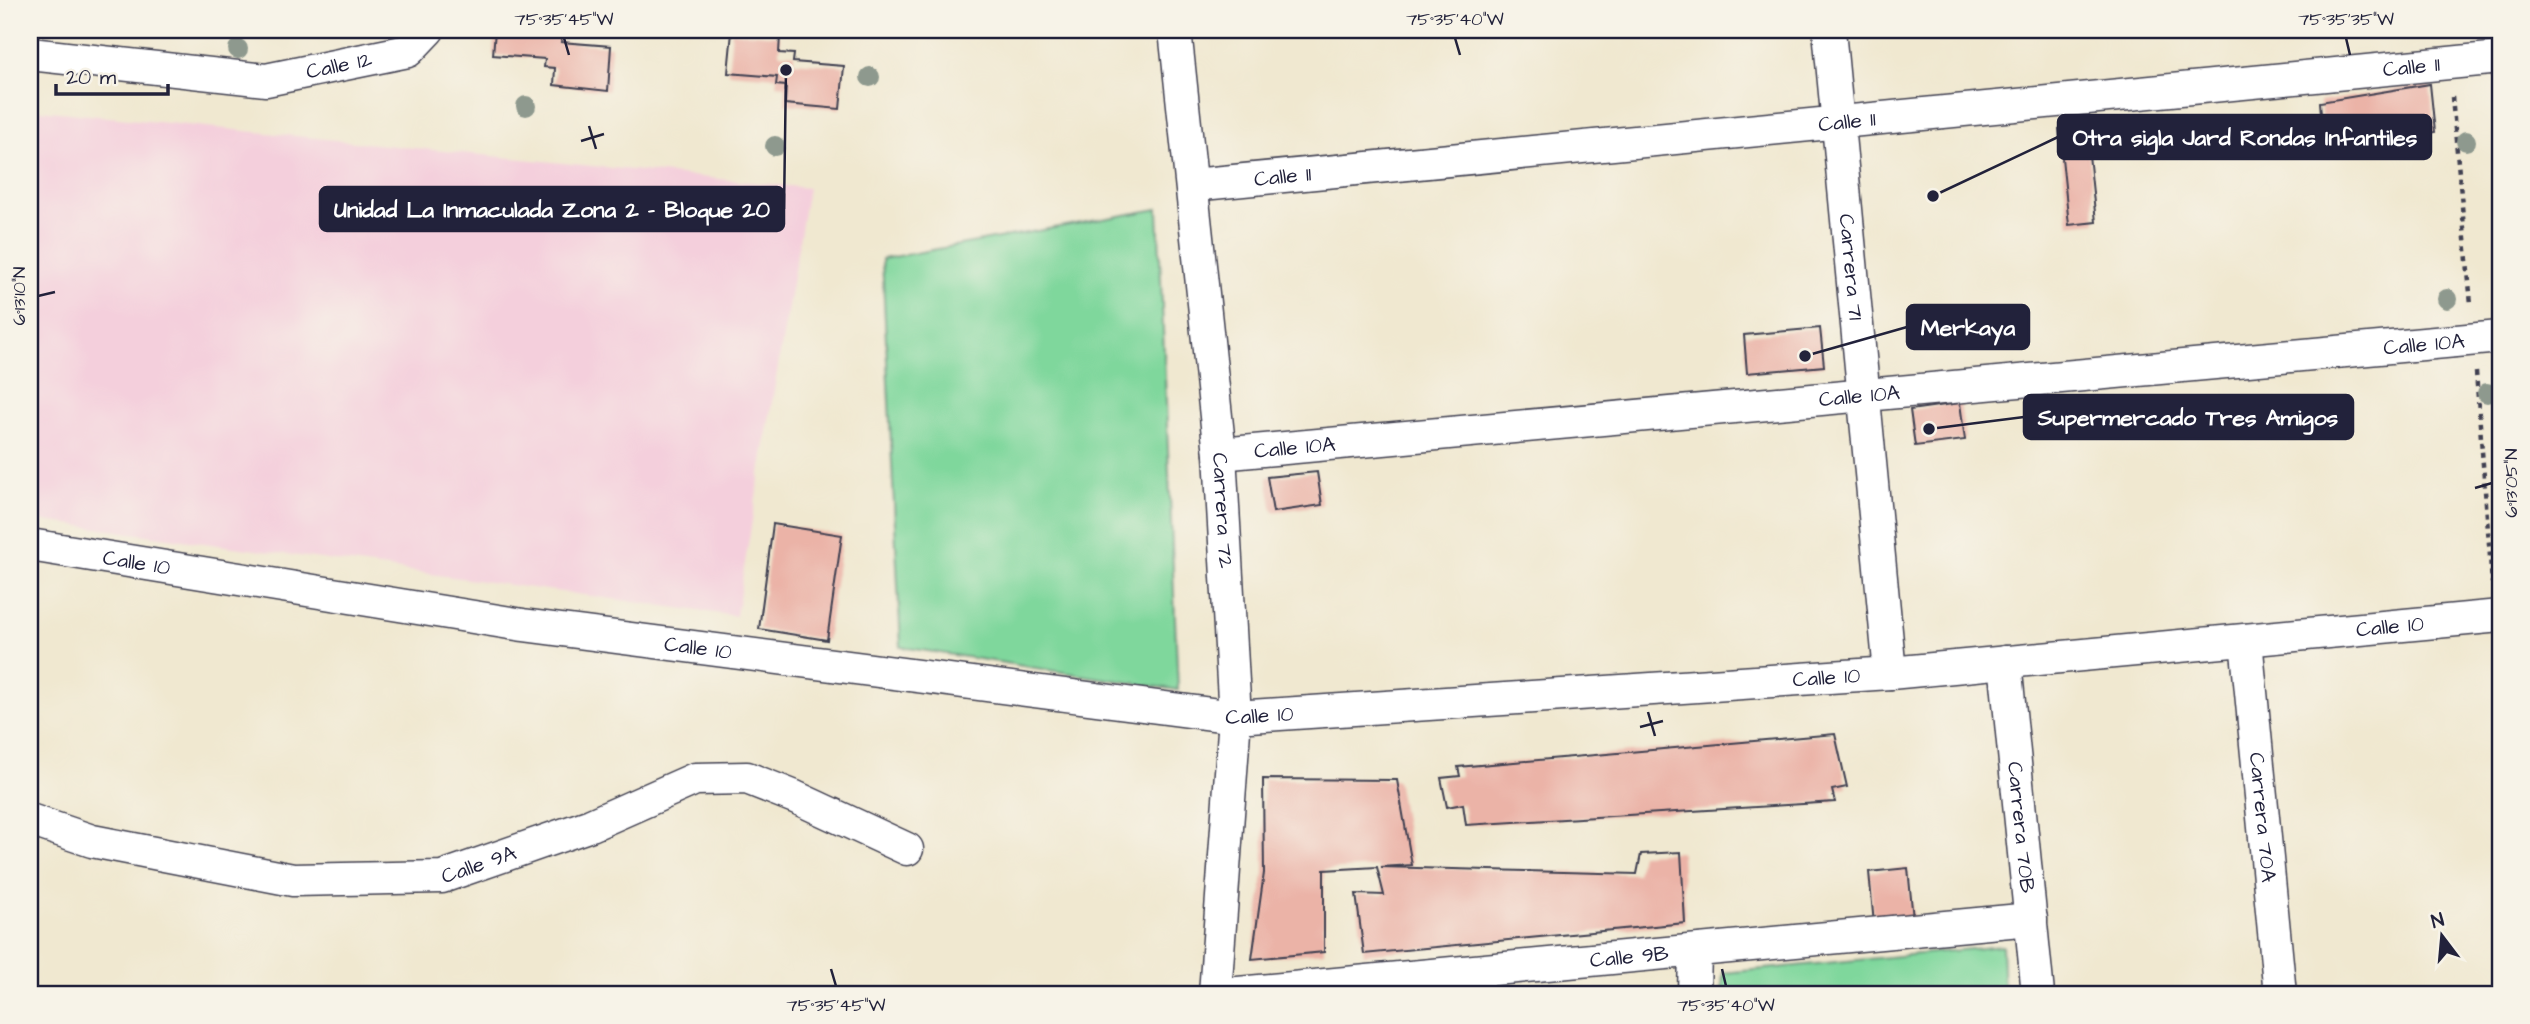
<svg xmlns="http://www.w3.org/2000/svg" width="2530" height="1024" font-family="'Architects Daughter',sans-serif">
	<rect width="100%" height="100%" fill="#f7f3e8"/>
	<filter id="ink" filterUnits="userSpaceOnUse"><feTurbulence type="fractalNoise" baseFrequency=".0143" numOctaves="2"/><feDisplacementMap in="SourceGraphic" scale="14" xChannelSelector="R" yChannelSelector="G"/><feConvolveMatrix kernelMatrix="1 2 1 2 8 2 1 2 1" color-interpolation-filters="sRGB"/></filter>
	<filter id="wash" filterUnits="userSpaceOnUse"><feTurbulence type="fractalNoise" baseFrequency=".00686" numOctaves="4" result="noise"/><feDisplacementMap in="SourceGraphic" scale="28" xChannelSelector="R" yChannelSelector="G"/><feGaussianBlur stdDeviation="1.57" result="paint"/><feColorMatrix in="noise" values="0 0 0 0 0 0 0 0 0 0 0 0 0 0 0 0 0 1.4 0 .05"/><feComposite in="paint" operator="in"/></filter>
	<g filter="url(#wash)">
		<rect width="100%" height="100%" fill="#f0e8d0"/>
		<path fill="#f4cfdc" d="M30 109 808 188 736 616 30 519Z"/>
		<g fill="#7fd79c" stroke="#507c6c" stroke-width="2">
			<path d="M1158 209 1178 690 901 647 882 259Z"/>
			<path d="M2002 946 2004 994H1722L1723 973Z"/>
		</g>
		<g id="blocks">
			<g fill="#ebb3a7">
				<path d="M495 30H546V34L562 36 561 42 611 46 608 91 554 85 555 68 544 67 545 59 493 55Z"/>
				<path d="M732 32 780 36 779 53 794 54 793 62 844 66 840 109 785 104 786 86 776 85 777 77 728 73Z"/>
				<path d="M2430 84 2435 132 2324 149 2320 102Z"/>
				<path d="M2086 126 2096 222 2069 225 2059 129Z"/>
				<path d="M1820 328 1824 366 1747 373 1744 335Z"/>
				<path d="M1960 403 1965 440 1915 446 1910 410Z"/>
				<path d="M1317 472 1322 505 1273 512 1267 477Z"/>
				<path d="M773 524 842 535 827 640 759 629Z"/>
				<path d="M1835 734 1847 787 1832 790 1835 802 1466 825 1463 804 1447 807 1441 778 1460 776 1458 767Z"/>
				<path d="M1263 779 1397 780 1412 865 1381 867 1637 874 1641 854 1681 852 1685 923 1364 954 1356 894 1384 895 1377 867 1324 870V952L1252 959 1264 873Z"/>
				<path d="M1908 868 1913 919 1874 924 1869 872Z"/>
			</g>
		</g>
	</g>
	<g filter="url(#ink)">
		<use href="#blocks" fill-opacity="0" stroke="#414051" stroke-width="2"/>
		<g fill="none" stroke-linecap="round" stroke-linejoin="round">
			<defs>
				<g id="street">
					<path id="s1" d="M1175 30 1220 454 1235 717 1215 994"/>
					<path id="s2" d="M1829 30 1890 673"/>
					<path id="s3" d="M30 54 266 80 408 51 428 30"/>
					<path id="s4" d="M1192 185 2500 58"/>
					<path id="s5" d="M1220 454 2500 337"/>
					<path id="s6" d="M30 545 523 625 1235 717 1890 673 2500 616"/>
					<path id="s7" d="M2246 640 2280 994"/>
					<path id="s8" d="M2005 662 2038 994"/>
					<path id="s9" d="M30 820 92 841 293 880 442 877 591 825 695 779 747 778 795 797 907 849"/>
					<path id="s10" d="M1227 994 2031 919"/>
					<path d="M1694 994 1695 951"/>
				</g>
			</defs>
			<use href="#street" stroke="#414051" stroke-width="35"/>
			<g stroke="#414051" stroke-width="4.5" stroke-dasharray="5 5" stroke-linecap="butt">
				<path d="M2452 97 2471 304"/>
				<path d="M2476 372 2492 583"/>
				<path d="M2497 652 2500 703"/>
			</g>
			<use href="#street" stroke="#fff" stroke-width="32"/>
		</g>
		<g fill="#8e998e">
			<circle cx="238" cy="49" r="10"/>
			<circle cx="870" cy="77" r="10"/>
			<circle cx="526" cy="106" r="10"/>
			<circle cx="2466" cy="141" r="10"/>
			<circle cx="775" cy="146" r="10"/>
			<circle cx="2447" cy="299" r="10"/>
			<circle cx="2487" cy="393" r="10"/>
		</g>
	</g>
	<path fill="none" stroke="#22223b" stroke-width="2.5" d="M564 38 569 55M1455 38 1460 55M2346 38 2350 55M589 126 596 149M581 141 604 134M38 296 55 292M2475 488 2492 483M1648 712 1655 736M1640 727 1663 721M831 969 836 986M1722 969 1726 986"/>
	<g text-anchor="middle" dominant-baseline="central" stroke-width="7" stroke-linejoin="round" paint-order="stroke">
		<g font-size="21" fill="#22223b" stroke="#f7f3e8">
			<text stroke="none"><textPath href="#s3" startOffset="312">Calle 12</textPath></text>
			<text stroke="none"><textPath href="#s4" startOffset="1225">Calle 11</textPath></text>
			<text stroke="none"><textPath href="#s4" startOffset="658">Calle 11</textPath></text>
			<text stroke="none"><textPath href="#s4" startOffset="91">Calle 11</textPath></text>
			<text stroke="none"><textPath href="#s2" startOffset="238">Carrera 71</textPath></text>
			<text stroke="none"><textPath href="#s5" startOffset="1209">Calle 10A</textPath></text>
			<text stroke="none"><textPath href="#s5" startOffset="642">Calle 10A</textPath></text>
			<text stroke="none"><textPath href="#s5" startOffset="75">Calle 10A</textPath></text>
			<text stroke="none"><textPath href="#s1" startOffset="483">Carrera 72</textPath></text>
			<text stroke="none"><textPath href="#s6" startOffset="108">Calle 10</textPath></text>
			<text stroke="none"><textPath href="#s6" startOffset="2376">Calle 10</textPath></text>
			<text stroke="none"><textPath href="#s6" startOffset="676">Calle 10</textPath></text>
			<text stroke="none"><textPath href="#s6" startOffset="1810">Calle 10</textPath></text>
			<text stroke="none"><textPath href="#s6" startOffset="1242">Calle 10</textPath></text>
			<text stroke="none"><textPath href="#s7" startOffset="178">Carrera 70A</textPath></text>
			<text stroke="none"><textPath href="#s8" startOffset="166">Carrera 70B</textPath></text>
			<text stroke="none"><textPath href="#s9" startOffset="458">Calle 9A</textPath></text>
			<text stroke="none"><textPath href="#s10" startOffset="404">Calle 9B</textPath></text>
		</g>
	</g>
	<path fill="none" stroke="#22223b" stroke-width="2.5" d="M1933 196L2058 137M786 70L784 209M1805 356L1907 327M1929 429L2024 417"/>
	<g fill="#22223b" stroke="#f7f3e8" stroke-width="2.5">
		<circle cx="1933" cy="196" r="7"/>
		<circle cx="786" cy="70" r="7"/>
		<circle cx="1805" cy="356" r="7"/>
		<circle cx="1929" cy="429" r="7"/>
	</g>
	<g fill="#22223b" stroke="#22223b" stroke-width="2.5">
		<rect x="2058" y="115" width="373" height="44" rx="7"/>
		<rect x="320" y="187" width="464" height="44" rx="7"/>
		<rect x="1907" y="305" width="122" height="44" rx="7"/>
		<rect x="2024" y="395" width="329" height="44" rx="7"/>
	</g>
	<g font-size="23" text-anchor="middle" font-weight="bold" fill="#fff">
		<text x="2245" y="145">Otra sigla Jard Rondas Infantiles</text>
		<text x="552" y="217">Unidad La Inmaculada Zona 2 - Bloque 20</text>
		<text x="1968" y="335">Merkaya</text>
		<text x="2188" y="425">Supermercado Tres Amigos</text>
	</g>
	<rect width="2530" height="1024" fill="none" stroke="#f7f3e8" stroke-width="77"/>
	<g transform="translate(2442 936) rotate(344)" stroke="#f7f3e8" stroke-width="5" paint-order="stroke">
	<path d="M0-5L12 26L0 18L-12 26Z" fill="#22223b"/>
	<text y="-10" font-size="19" font-weight="bold" text-anchor="middle" fill="#22223b">N</text>
	</g>
	<path d="M56 84v10h112v-10" fill="none" stroke="#22223b" stroke-width="3.5"/>
	<text x="66" y="84" font-size="21" fill="#22223b" stroke="#f7f3e8" stroke-width="5" paint-order="stroke">20 m</text>
	<rect x="38" y="38" width="2454" height="948" fill="none" stroke="#22223b" stroke-width="2.5"/>
	<g font-size="18" text-anchor="middle" fill="#22223b">
		<text x="564" y="25">75°35'45"W</text>
		<text x="1455" y="25">75°35'40"W</text>
		<text x="2346" y="25">75°35'35"W</text>
		<text transform="translate(19 296) rotate(-90)" y="6">6°13'10"N</text>
		<text transform="translate(2511 483) rotate(-90)" y="6">6°13'05"N</text>
		<text x="836" y="1011">75°35'45"W</text>
		<text x="1726" y="1011">75°35'40"W</text>
	</g>
</svg>
